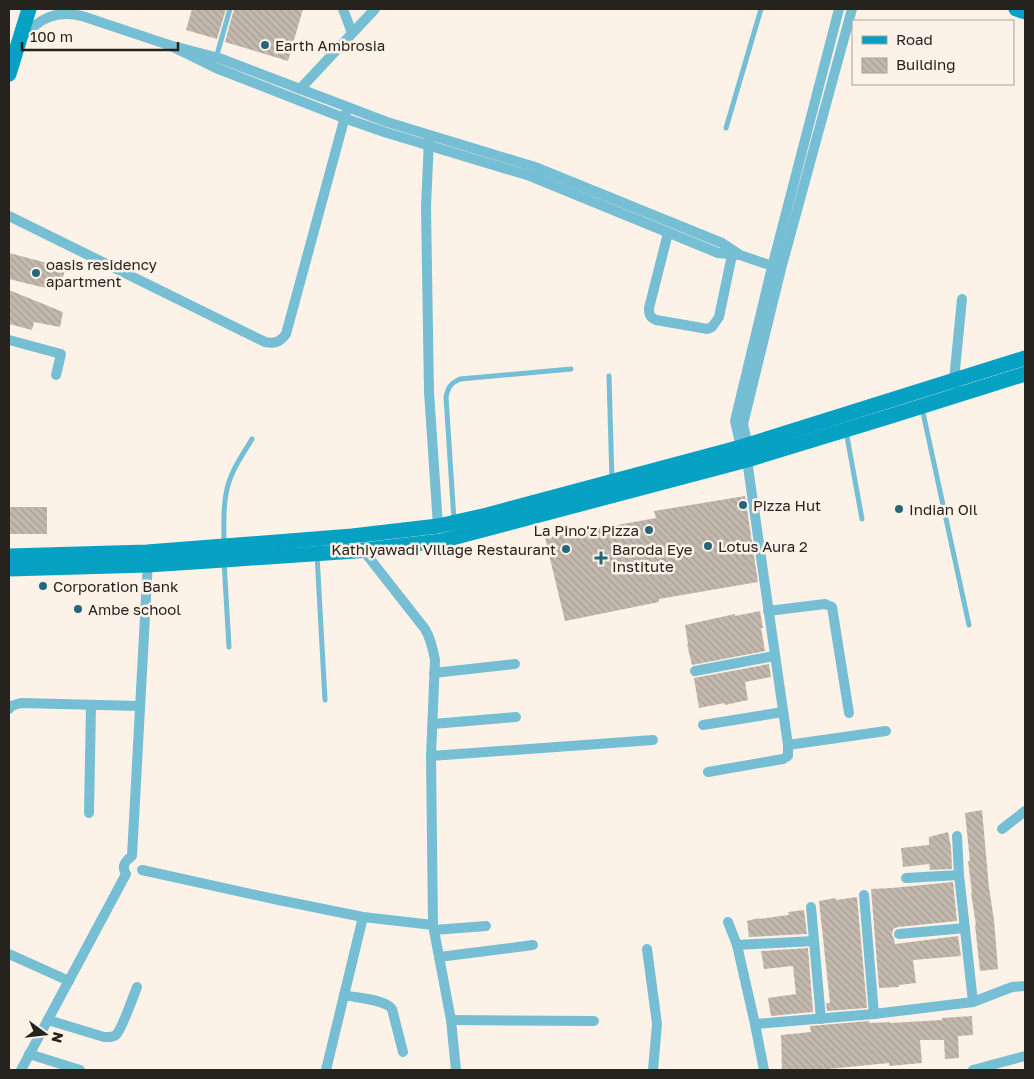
<svg xmlns="http://www.w3.org/2000/svg" width="1034" height="1079" font-family="'Golos Text',sans-serif">
	<defs>
		<pattern id="building-back-hatch" width="6" height="6" patternUnits="userSpaceOnUse" patternTransform="scale(1.25)"><rect width="6" height="6" fill="#c3b8ae"/><path d="M-1 5l2 2M0 0l6 6M5-1l2 2" fill="none" stroke="#a79e95"/></pattern>
	</defs>
	<rect width="100%" height="100%" fill="#fdf2e7"/>
	<g fill="url(#building-back-hatch)">
		<path d="M192 9H226L217 39 186 30Z"/>
		<path d="M234 9H303L288 61 225 42Z"/>
		<path d="M9 253 66 268 58 291 9 279Z"/>
		<path d="M9 290 63 312 60 327 34 322 32 330 9 324Z"/>
		<path d="M745 496 758 582 659 599V602L565 621 545 538 656 518 654 511Z"/>
		<rect x="9" y="507" width="38" height="27"/>
		<path d="M760 611 763 628H761L765 651 692 665 687 644H688L685 625 735 614V616Z"/>
		<path d="M769 664 771 677 745 682 748 700 725 705V703L699 708 694 678Z"/>
		<path d="M982 810 989 888 994 920 998 969 980 971 975 925H976L971 893H972L968 861H970L965 813Z"/>
		<path d="M948 832 951 847 952 869 930 870 929 864 903 867 901 848 929 845V837Z"/>
		<path d="M953 882 957 921 898 927 893 929 892 935 894 939 895 944 958 936 961 956 913 960 916 983 899 985V987L879 988 871 889 892 888Z"/>
		<path d="M857 897 867 1008 827 1011 826 1003H830L819 901 836 898V900Z"/>
		<path d="M804 910 807 934 749 937 747 921 759 918V919L789 915 788 912Z"/>
		<path d="M808 948 813 1012 771 1016 768 998 796 994 793 966 764 969 761 951Z"/>
		<path d="M972 1016 973 1035 958 1036 959 1058 945 1059 944 1040H920L922 1063 889 1066V1063L819 1070H782L781 1035 811 1032 810 1026 869 1021 870 1023 890 1022V1023L942 1020V1018Z"/>
	</g>
	<g fill="none" stroke-linecap="round" stroke-linejoin="round">
		<g stroke="#76bed4" stroke-width="5">
			<path d="M216 58 230 9"/>
			<path d="M726 128 761 9"/>
			<path d="M609 376 612 481"/>
			<path d="M922 408 969 625"/>
			<path d="M846 431 862 519"/>
			<path d="M454 520 446 397C448 387 451 383 460 379L571 369"/>
			<path d="M224 545C224 521 222 496 232 474 237 462 245 451 252 439"/>
			<path d="M317 555 325 700"/>
			<path d="M224 561 229 647"/>
		</g>
		<g stroke="#76bed4" stroke-width="10">
			<path d="M343 9 352 33"/>
			<path d="M22 37C41 18 55 10 82 16L169 45"/>
			<path d="M300 89 375 9"/>
			<path d="M429 139 426 207 429 392 438 526"/>
			<path d="M9 216 265 342C275 344 280 342 286 334L346 113"/>
			<path d="M668 233 649 308C649 315 650 317 656 320L702 328 707 329 712 327 719 317 732 255"/>
			<path d="M740 255 722 243 535 167 387 122 219 58 169 45 216 68 344 118 384 132 530 176 718 253 740 255 781 269"/>
			<path d="M9 340 61 354 56 375"/>
			<path d="M956 385 954 380 962 299"/>
			<path d="M749 451 743 424 781 269 852 9"/>
			<path d="M742 452 735 421 772 267 839 9"/>
			<path d="M363 550 425 629C431 639 433 649 435 660L431 756 433 925 451 1020 456 1070"/>
			<path d="M768 611 825 604 832 607 849 713"/>
			<path d="M695 671 774 656"/>
			<path d="M434 673 515 664"/>
			<path d="M9 709 11 706 21 703 140 706"/>
			<path d="M433 724 516 717"/>
			<path d="M703 725 783 712"/>
			<path d="M788 745 886 731"/>
			<path d="M431 756 653 740"/>
			<path d="M708 772 783 759 788 756V745L747 460"/>
			<path d="M89 813 91 705"/>
			<path d="M1002 829 1025 811"/>
			<path d="M142 870 274 899 363 917 433 925"/>
			<path d="M906 878 959 875"/>
			<path d="M864 895 874 1014"/>
			<path d="M811 907 821 1019"/>
			<path d="M728 922 737 945 755 1024 874 1014 973 1002 959 875 957 836"/>
			<path d="M434 930 486 926"/>
			<path d="M899 934 965 928"/>
			<path d="M737 945 814 941"/>
			<path d="M647 949 657 1024 653 1070"/>
			<path d="M9 954 69 981"/>
			<path d="M439 957 533 945"/>
			<path d="M344 995C356 998 385 999 392 1009L403 1052"/>
			<path d="M973 1002 1012 987 1025 986"/>
			<path d="M48 1020 104 1037C108 1037 112 1038 116 1035 122 1029 133 997 137 987"/>
			<path d="M451 1020 594 1021"/>
			<path d="M755 1024 764 1070"/>
			<path d="M29 1054 80 1070"/>
			<path d="M21 1070 126 874C121 866 125 861 132 856L148 561"/>
			<path d="M326 1070 363 917"/>
			<path d="M973 1070 1025 1056"/>
		</g>
		<g stroke="#07a1c3" stroke-width="15">
			<path d="M1016 9 1025 12"/>
			<path d="M9 74 29 9"/>
			<path d="M9 556 147 552 352 536 438 526 487 515 741 447 1025 358"/>
			<path d="M9 569 148 565 224 560 356 551 441 541 747 460 891 416 1025 374"/>
		</g>
	</g>
	<g fill="#24677a" stroke="#fdf2e7" stroke-width="2">
		<circle cx="265" cy="45" r="5"/>
		<circle cx="36" cy="273" r="5"/>
		<circle cx="743" cy="505" r="5"/>
		<circle cx="899" cy="509" r="5"/>
		<circle cx="649" cy="530" r="5"/>
		<circle cx="708" cy="546" r="5"/>
		<circle cx="566" cy="549" r="5"/>
		<path d="M598.5 550.5h5v5h5v5h-5v5h-5v-5h-5v-5h5z"/>
		<circle cx="43" cy="586" r="5"/>
		<circle cx="78" cy="609" r="5"/>
	</g>
	<g text-anchor="middle" dominant-baseline="central" stroke-width="5" stroke-linejoin="round" paint-order="stroke">
		<g font-size="15" fill="#26221e" stroke="#fdf2e7" text-anchor="start">
			<text x="275" y="45">Earth Ambrosia</text>
			<text x="46" y="264">oasis residency<tspan x="46" dy="17">apartment</tspan></text>
			<text x="753" y="505">Pizza Hut</text>
			<text x="909" y="509">Indian Oil</text>
			<text x="639" y="530" text-anchor="end">La Pino'z Pizza</text>
			<text x="718" y="546">Lotus Aura 2</text>
			<text x="556" y="549" text-anchor="end">Kathiyawadi Village Restaurant</text>
			<text x="612" y="549">Baroda Eye<tspan x="612" dy="17">Institute</tspan></text>
			<text x="53" y="586">Corporation Bank</text>
			<text x="88" y="609">Ambe school</text>
		</g>
	</g>
	<rect width="1034" height="1079" fill="none" stroke="#26221e" stroke-width="20"/>
	<rect x="852" y="20" width="162" height="65" fill="#fdf2e7" stroke="#a79f97"/>
	<rect x="862" y="36" width="25" height="8" fill="#07a1c3" stroke="#a79f97"/>
	<text x="896" y="45" font-size="15" fill="#26221e">Road</text>
	<rect x="862" y="58" width="25" height="15" fill="url(#building-back-hatch)" stroke="#a79f97"/>
	<text x="896" y="70" font-size="15" fill="#26221e">Building</text>
	<g transform="translate(45 1034) rotate(105)" stroke="#fdf2e7" stroke-width="4" paint-order="stroke">
	<path d="M0-4L9 19L0 12L-9 19Z" fill="#26221e"/>
	<text y="-8" font-size="14" font-weight="bold" text-anchor="middle" fill="#26221e">N</text>
	</g>
	<path d="M22 42v8h156v-8" fill="none" stroke="#26221e" stroke-width="2.5"/>
	<text x="30" y="42" font-size="15" fill="#26221e" stroke="#fdf2e7" stroke-width="4" paint-order="stroke">100 m</text>
</svg>
